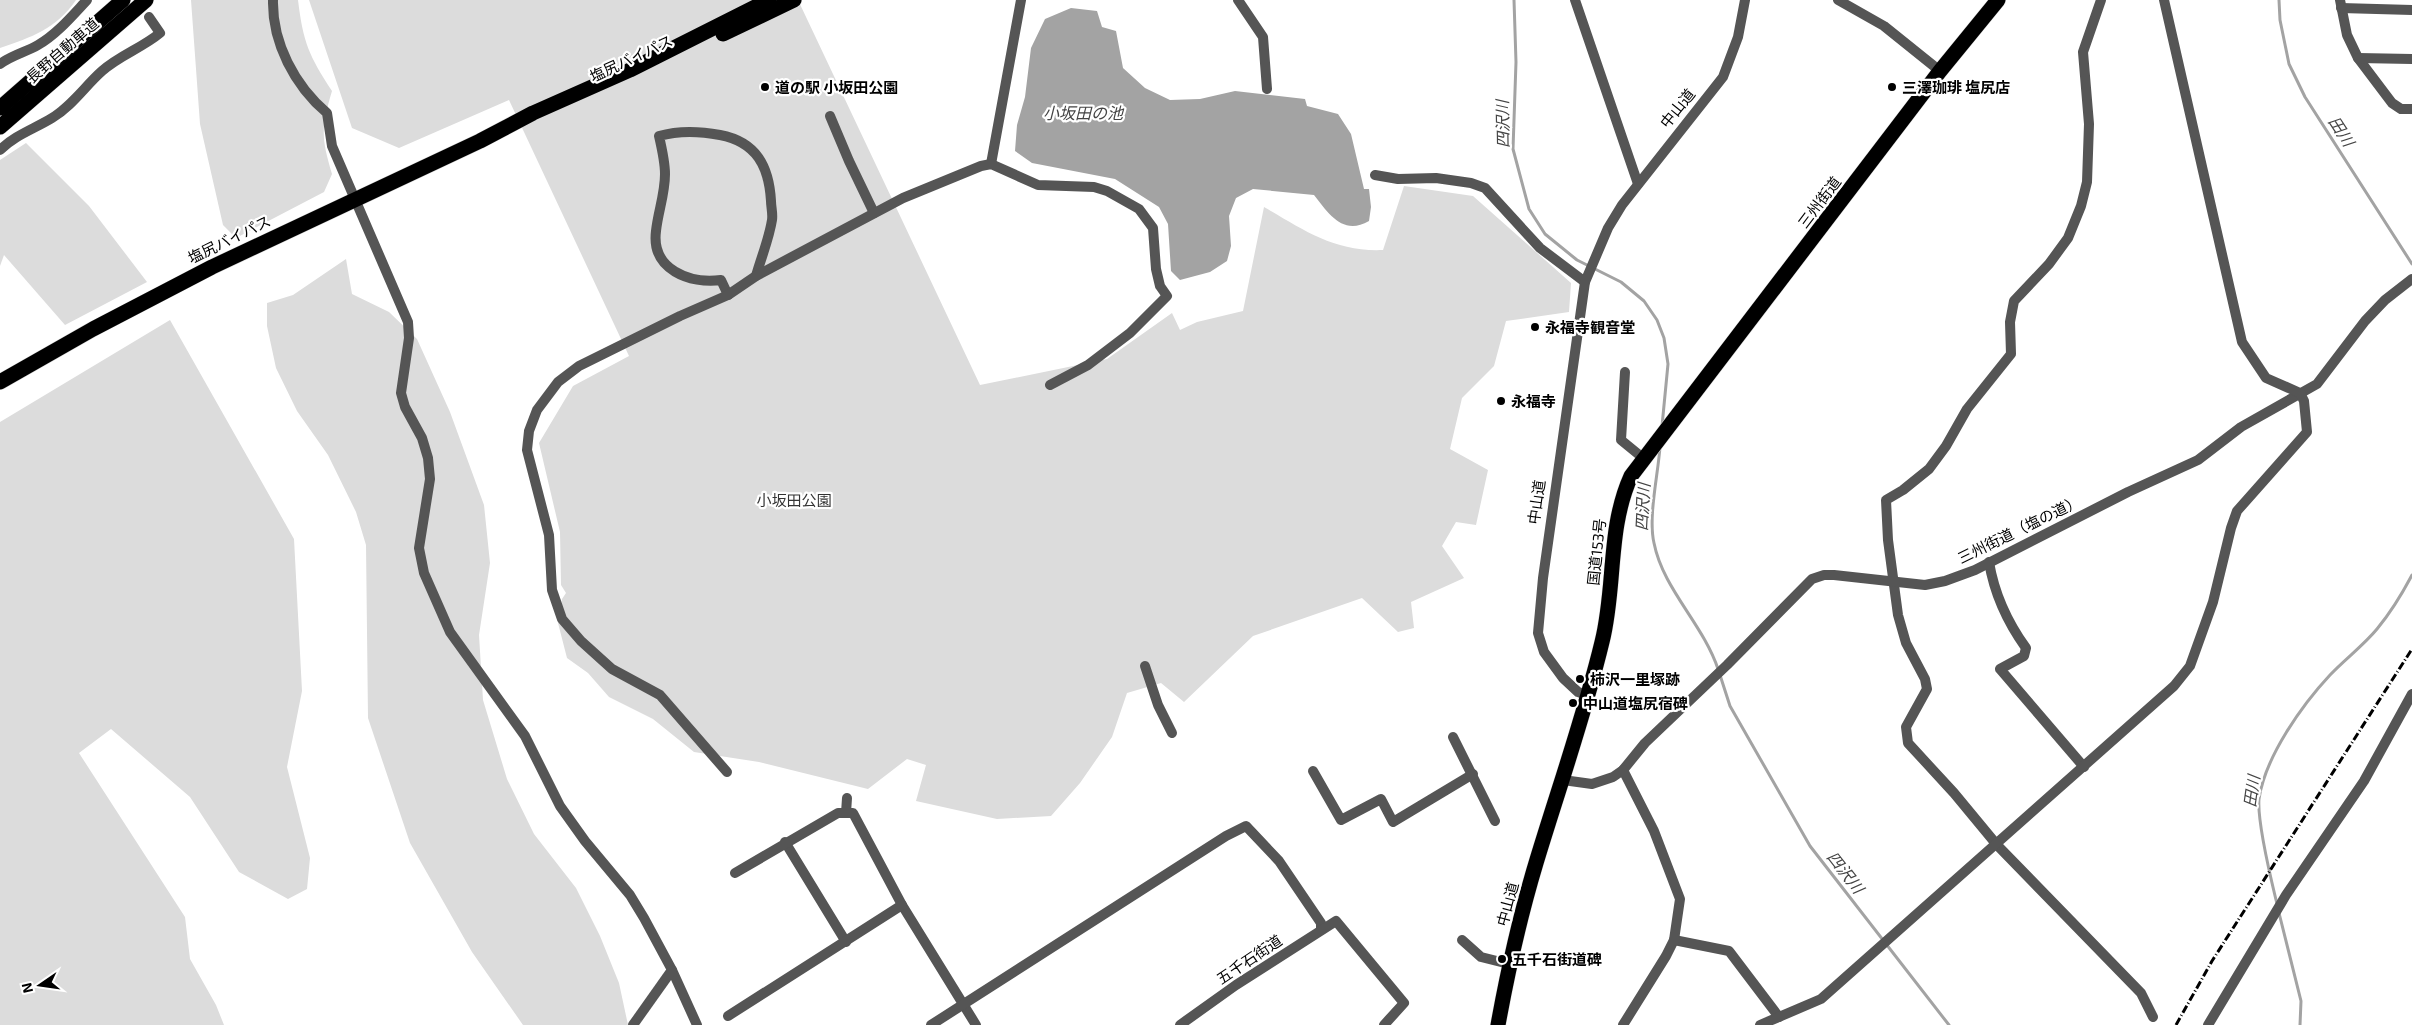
<svg xmlns="http://www.w3.org/2000/svg" width="2412" height="1025" font-family="'Exo 2','Noto Sans JP',sans-serif">
	<rect width="100%" height="100%" fill="#fff"/>
	<g fill="#dcdcdc">
		<path d="M0 0H76C56 29 32 37 0 48Z"/>
		<path d="M191 0H298C303 42 309 56 332 91 321 128 321 137 332 174L324 192 236 238 223 225 200 124Z"/>
		<path d="M309 0H798L980 385 1107 359 1172 313 1180 330 1197 322 1243 311 1264 207C1304 230 1334 252 1383 250L1404 186 1473 196 1571 283 1569 312 1506 321 1494 366 1462 398 1450 449 1488 470 1476 525 1456 522 1442 546 1464 578 1411 602 1414 628 1398 632 1362 598 1253 636 1184 702 1161 683 1127 693 1112 737 1080 783 1051 816 997 819 916 801 926 765 907 759 868 789 759 762 694 752 653 719 609 697 588 673 567 658 558 623 562 599 566 593 561 585 560 532 539 443 573 386 629 356 509 100 399 148 352 128Z"/>
		<path d="M26 143 89 206 147 282 65 325 4 255 0 266V160Z"/>
		<path d="M346 259 352 294 389 312 417 339 450 412 484 505 490 563 479 635 483 700 507 779 534 834 576 888 600 936 619 983 628 1025H523L472 952 410 843 368 718 366 545 356 512 328 455 297 411 276 368 267 326V303L293 295Z"/>
		<path d="M170 320 294 539 302 691 287 767 310 858 307 889 288 899 239 872 190 797 111 729 79 753 185 917 190 959 216 1005 224 1025H0V422Z"/>
	</g>
	<path fill="#a3a3a3" d="M1071 8 1097 11 1102 27 1116 31 1123 68 1145 88 1170 100 1200 99 1235 91 1305 99 1307 106 1338 114 1351 134 1364 189H1369L1371 207 1369 221C1343 236 1329 214 1314 195L1253 189 1236 198 1229 216 1231 246 1227 261 1210 272 1180 280 1171 271 1168 224 1159 207 1115 179 1032 163 1015 151 1017 125 1025 97 1031 48 1045 19Z"/>
	<g fill="none" stroke-linecap="round" stroke-linejoin="round">
		<g stroke="#a3a3a3" stroke-width="3">
			<path d="M1514 0 1516 62 1513 149 1529 209 1545 234 1577 260 1621 282 1644 301 1657 320 1664 338 1668 364 1662 426"/>
			<path d="M2279 0 2280 20 2289 64 2305 97 2412 264"/>
			<path d="M1660 447C1658 475 1648 517 1654 543 1663 589 1703 624 1718 669"/>
			<path d="M1720 675 1730 706 1810 846 1949 1025"/>
			<path d="M2277 904C2271 879 2257 823 2259 799 2265 757 2302 705 2330 675 2345 659 2363 646 2377 629 2391 612 2402 594 2412 575"/>
			<path d="M2279 913 2301 1001 2300 1025"/>
		</g>
		<defs>
			<g id="highway">
				<path d="M723 34 794 0"/>
				<path d="M0 108 123 0"/>
				<path d="M0 127 146 0"/>
				<path d="M0 382 93 329 212 267 480 141 533 113 630 70 769 0"/>
				<path d="M1498 1025C1508 970 1520 916 1536 863 1558 790 1584 717 1602 642 1616 587 1607 529 1631 476L1940 71 1998 0"/>
			</g>
		</defs>
		<use href="#highway" stroke="#dbdbdb" stroke-width="16"/>
		<g stroke="#555" stroke-width="10">
			<path d="M273 0C272 43 295 86 327 113L332 146 408 322 409 338 401 393 405 407 422 438 428 458 430 479 419 548 424 573 450 632 525 736 560 806 585 841 630 895 644 918 672 970 697 1025"/>
			<path d="M1238 0 1263 37 1267 89"/>
			<path d="M1575 0 1638 184"/>
			<path d="M1838 0 1884 26 1940 71"/>
			<path d="M2101 0 2083 52 2089 124 2087 182 2081 206 2068 238 2049 264 2014 301 2010 322 2011 354 1967 409 1946 446 1929 469 1903 490 1886 500 1888 540 1898 615 1906 643 1925 679 1927 689 1906 727 1908 743 1954 793 1997 845 2141 993 2153 1017"/>
			<path d="M2340 0 2347 35 2358 58 2392 103 2401 109H2412"/>
			<path d="M2341 8 2412 10"/>
			<path d="M2358 58 2412 59"/>
			<path d="M0 64C12 55 26 52 38 45 57 34 72 16 87 0"/>
			<path d="M830 116 849 161 874 213"/>
			<path d="M0 150C15 135 34 129 52 118 72 106 85 86 102 71 120 55 142 48 160 33L149 17"/>
			<path d="M991 164 1021 0"/>
			<path d="M1375 175 1398 179 1436 178 1471 183 1485 188 1540 248 1585 282"/>
			<path d="M728 295 721 280C690 284 651 270 656 231 658 212 665 194 665 174 665 162 662 149 659 136 680 130 699 131 720 135 757 142 769 167 771 201 771 207 773 214 772 220 769 239 761 258 756 276"/>
			<path d="M1625 372 1621 440 1643 458"/>
			<path d="M1989 562C1994 592 2008 623 2026 648L2024 656 2000 669 2084 767"/>
			<path d="M1145 666 1158 705 1172 733"/>
			<path d="M1587 695 1578 692 1563 678 1544 652 1538 633 1543 578 1585 282 1608 228 1622 205 1723 77 1738 37 1745 0"/>
			<path d="M1453 737 1495 821"/>
			<path d="M1313 771 1341 820 1381 799 1393 822 1473 774"/>
			<path d="M727 772 660 695 612 669 581 641 562 619 552 590 549 535 527 450 529 431 537 410 558 382 579 366 680 316 728 295 756 276 903 198 981 166 991 164 1038 185 1094 187 1107 191 1139 209 1153 228 1156 269 1160 286 1167 296 1130 333 1088 365 1050 385"/>
			<path d="M1563 780 1592 784 1613 777 1623 770 1645 743 1727 665 1812 579 1824 575H1834L1925 585 1945 581 1975 570 2128 492 2198 460 2241 427 2317 384 2365 321 2385 300 2412 279"/>
			<path d="M846 813 847 798"/>
			<path d="M785 842 846 942"/>
			<path d="M735 873 838 813H853L902 905 976 1025"/>
			<path d="M1462 940 1481 957 1509 964"/>
			<path d="M1674 940 1729 951 1779 1017"/>
			<path d="M728 1016 902 905"/>
			<path d="M633 1025 672 970"/>
			<path d="M931 1025 1226 836 1246 826 1279 861 1321 923V930"/>
			<path d="M1180 1025 1236 985 1336 921 1404 1003 1384 1025"/>
			<path d="M1623 1025 1666 956 1674 940 1680 899 1654 831 1623 770"/>
			<path d="M1760 1025 1821 999 2174 686 2190 666 2213 602 2231 528 2237 511 2307 432 2304 401 2300 393 2266 378 2242 342 2164 0"/>
			<path d="M2208 1025 2286 895 2364 781 2412 694"/>
		</g>
		<use href="#highway" stroke="#000" stroke-width="15"/>
		<path stroke="#000" stroke-width="3" stroke-dasharray="8 2.5 1 2.5" stroke-linecap="butt" d="M2176 1025 2212 961 2412 649"/>
	</g>
	<g fill="#000" stroke="#fff" stroke-width="2">
		<circle cx="765" cy="87" r="5"/>
		<circle cx="1892" cy="87" r="5"/>
		<circle cx="1535" cy="327" r="5"/>
		<circle cx="1501" cy="401" r="5"/>
		<circle cx="1580" cy="679" r="5"/>
		<circle cx="1573" cy="703" r="5"/>
		<circle cx="1502" cy="959" r="5"/>
	</g>
	<g text-anchor="middle" dominant-baseline="central" stroke-width="4.5" stroke-linejoin="round" paint-order="stroke">
		<g font-size="15" fill="#000" stroke="#fff">
			<text transform="translate(62 50) rotate(-41)">長野自動車道</text>
			<text transform="translate(631 58) rotate(-25)">塩尻バイパス</text>
			<text transform="translate(1677 108) rotate(-51)">中山道</text>
			<text transform="translate(1819 202) rotate(-53)">三州街道</text>
			<text transform="translate(229 239) rotate(-26)">塩尻バイパス</text>
			<text transform="translate(1536 502) rotate(-82)">中山道</text>
			<text transform="translate(2019 529) rotate(-26)">三州街道（塩の道）</text>
			<text transform="translate(1596 552) rotate(-84)">国道153号</text>
			<text transform="translate(1507 904) rotate(-75)">中山道</text>
			<text transform="translate(1249 959) rotate(-34)">五千石街道</text>
		</g>
		<g font-size="15" font-weight="bold" fill="#000" stroke="#fff" text-anchor="start">
			<text x="775" y="87">道の駅 小坂田公園</text>
			<text x="1902" y="87">三澤珈琲 塩尻店</text>
			<text x="1545" y="327">永福寺観音堂</text>
			<text x="1511" y="401">永福寺</text>
			<text x="1590" y="679">柿沢一里塚跡</text>
			<text x="1583" y="703">中山道塩尻宿碑</text>
			<text x="1512" y="959">五千石街道碑</text>
		</g>
		<g font-size="15" fill="#333" stroke="#fff">
			<text x="794" y="500">小坂田公園</text>
		</g>
		<g font-size="16" font-style="italic" fill="#444" stroke="#fff">
			<text x="1083" y="112">小坂田の池</text>
			<text transform="translate(1502 124) rotate(-91)">四沢川</text>
			<text transform="translate(2342 131) rotate(57)">田川</text>
			<text transform="translate(1642 507) rotate(-87)">四沢川</text>
			<text transform="translate(2251 791) rotate(-82)">田川</text>
			<text transform="translate(1846 872) rotate(52)">四沢川</text>
		</g>
	</g>
	<g transform="translate(40 985) rotate(257)" stroke="#ffffff" stroke-width="4" paint-order="stroke">
	<path d="M0-4L9 19L0 12L-9 19Z" fill="#000000"/>
	<text y="-8" font-size="14" font-weight="bold" text-anchor="middle" fill="#000000">N</text>
	</g>
</svg>
